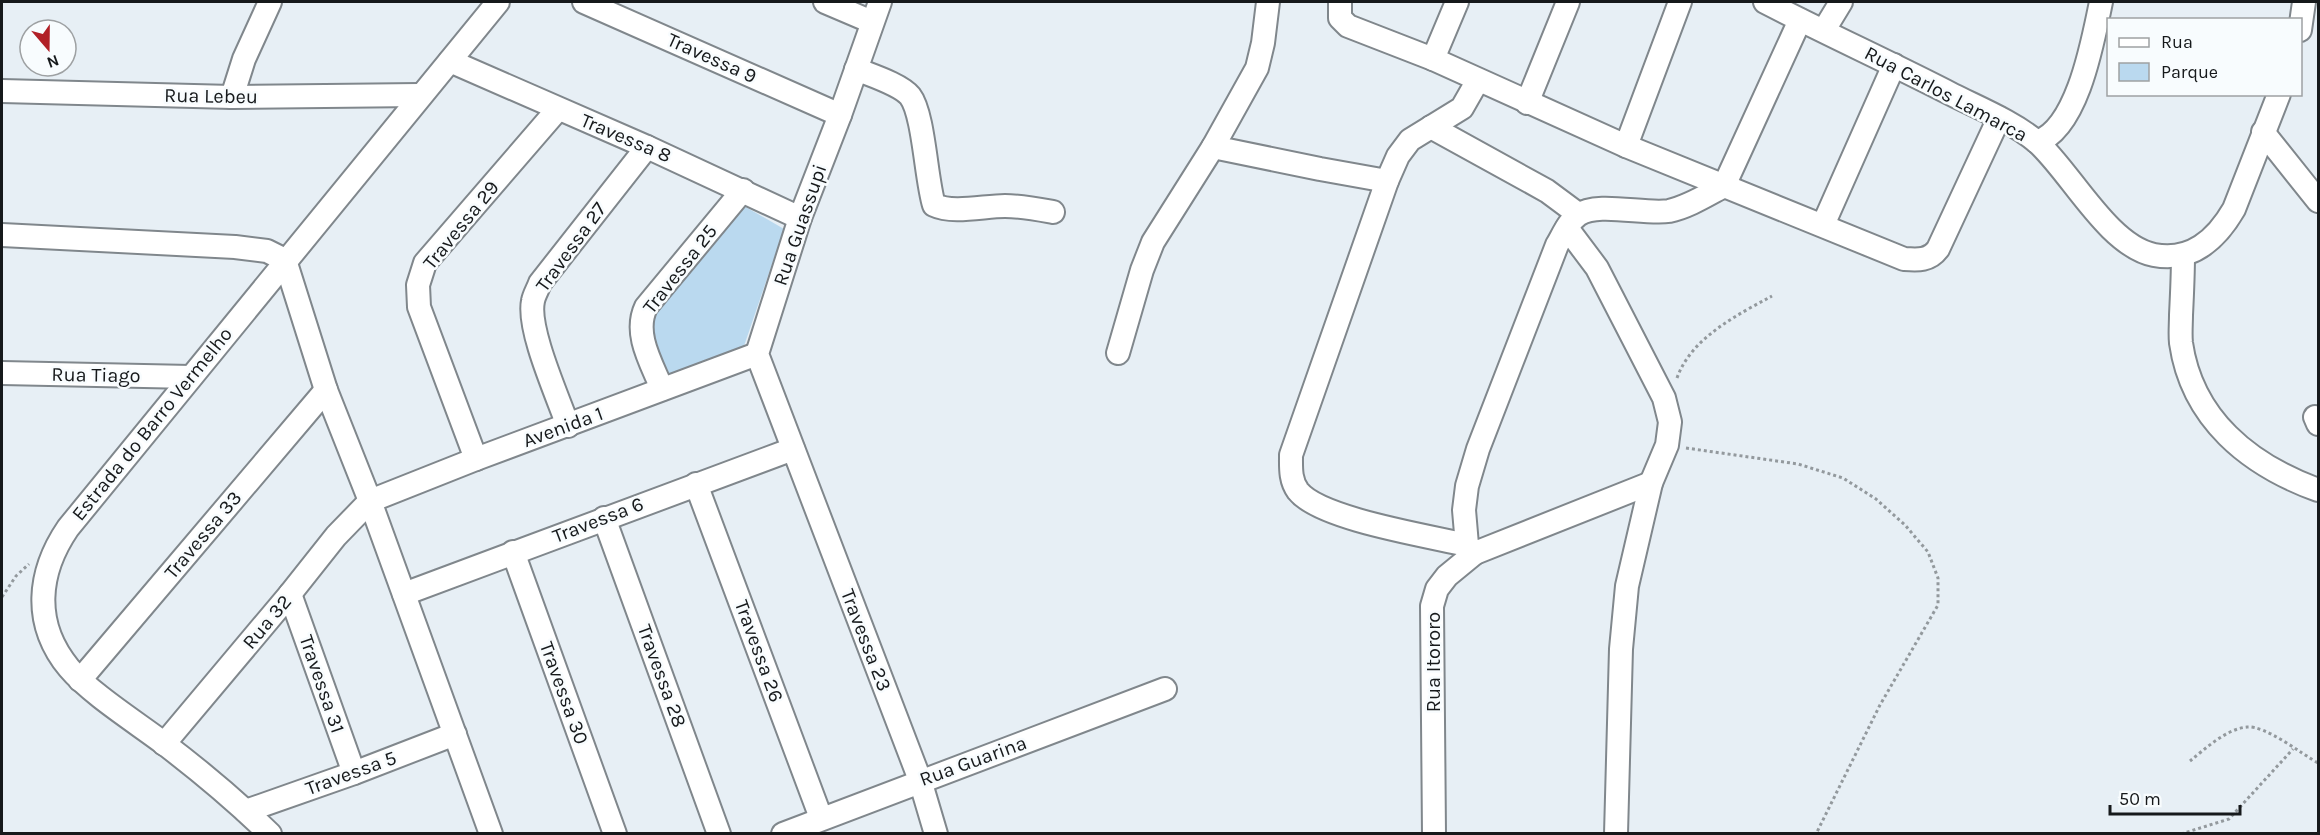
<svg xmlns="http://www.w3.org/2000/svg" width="2320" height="835" font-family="Karla,sans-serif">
	<rect width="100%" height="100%" fill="#e7eff5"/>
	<path fill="#bad9ef" d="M744 206 784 229 744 346 665 376 648 319Z"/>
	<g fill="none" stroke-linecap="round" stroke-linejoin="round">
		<defs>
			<g id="minor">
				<path d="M584 2 840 115"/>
				<path d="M825 2 872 22"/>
				<path d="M880 2 840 115 800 218 757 354 920 780 936 834"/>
				<path d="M1268 2 1263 43 1257 68 1213 147 1320 169 1387 181 1291 455C1291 468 1290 480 1298 491 1320 519 1429 536 1467 545L1475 553"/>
				<path d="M1340 2V18L1348 26 1433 59 1626 146 1904 259C1918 260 1929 261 1938 249L1999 118"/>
				<path d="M1765 2C1827 34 1891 63 1953 95 1981 109 2013 122 2037 142 2070 171 2108 246 2154 255 2191 262 2216 240 2234 209L2279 94"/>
				<path d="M1824 30 1841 2"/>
				<path d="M2300 30 2304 2"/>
				<path d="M1433 59 1457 2"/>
				<path d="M450 61 647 147 800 218"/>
				<path d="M856 69C870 75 900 84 910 96 924 114 926 180 934 205 953 214 984 206 1005 206 1022 206 1037 209 1053 212"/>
				<path d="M2 91 232 97 420 95"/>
				<path d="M232 97 244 59 270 2"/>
				<path d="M1527 103 1568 2"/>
				<path d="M1431 127 1547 191 1578 214"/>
				<path d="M2263 132 2318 201"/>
				<path d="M2037 142C2078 128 2093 40 2101 2"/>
				<path d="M1626 146 1680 2"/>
				<path d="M1387 181 1398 156 1410 140 1462 108 1478 80"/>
				<path d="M1823 225 1894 65"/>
				<path d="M1567 228 1597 268 1664 398 1670 422 1667 445 1651 483 1627 586 1621 649 1616 834"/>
				<path d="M2 235 235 247 267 251 285 260"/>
				<path d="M2183 255C2183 275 2182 295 2181 315 2181 324 2180 334 2181 343 2192 419 2249 465 2318 490"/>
				<path d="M285 260 326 390 370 501 491 834"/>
				<path d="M1118 353 1142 270 1153 242 1213 147"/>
				<path d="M2 373 191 377"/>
				<path d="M662 389C652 364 633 334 646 307L743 190"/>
				<path d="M2315 417 2318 424"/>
				<path d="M568 426C558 397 527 329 533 301 534 295 538 289 540 283L647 147"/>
				<path d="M476 459 419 307 418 285 425 263 558 109"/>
				<path d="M696 484 821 818"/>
				<path d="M604 518 719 834"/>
				<path d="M1467 545 1464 510 1467 486 1478 449 1557 245C1563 235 1568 222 1578 215 1597 201 1645 215 1669 211 1688 207 1707 195 1724 186L1800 20"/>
				<path d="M513 552 615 834"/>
				<path d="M290 594 354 773"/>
				<path d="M404 594 793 449"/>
				<path d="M80 680 326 390"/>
				<path d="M164 744 290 594 336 536 370 501 476 459 757 354"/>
				<path d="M246 811 354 773 455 734"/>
				<path d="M270 834C236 801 199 770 162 742 134 721 90 693 69 668 32 623 38 572 68 528L498 2"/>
				<path d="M783 834 1165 689"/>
				<path d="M1434 834 1432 606 1437 589 1447 576 1475 553 1651 483"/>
			</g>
		</defs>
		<use href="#minor" stroke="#80878c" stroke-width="26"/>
		<g stroke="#93999d" stroke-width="3" stroke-dasharray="3 3" stroke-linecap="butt">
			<path d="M1677 378C1691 338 1737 315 1772 296"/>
			<path d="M1686 448 1798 464 1843 478 1876 499 1905 525 1928 552 1938 578V605L1880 705 1816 834"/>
			<path d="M2 597 16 576 29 564"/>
			<path d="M2190 761C2205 749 2226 729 2247 727 2265 725 2302 754 2318 763"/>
			<path d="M2181 834 2229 819 2293 749"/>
		</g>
		<use href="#minor" stroke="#fff" stroke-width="22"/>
	</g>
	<g text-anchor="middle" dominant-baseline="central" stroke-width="5" stroke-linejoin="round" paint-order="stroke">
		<g font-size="20" fill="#16191b" stroke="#f8fcfe">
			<text transform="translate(712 58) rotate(24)">Travessa 9</text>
			<text transform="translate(1946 94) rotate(28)">Rua Carlos Lamarca</text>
			<text transform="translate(211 96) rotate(1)">Rua Lebeu</text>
			<text transform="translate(626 138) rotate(23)">Travessa 8</text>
			<text transform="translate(461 225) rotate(-51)">Travessa 29</text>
			<text transform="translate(800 225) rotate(-71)">Rua Guassupi</text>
			<text transform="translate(571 247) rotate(-54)">Travessa 27</text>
			<text transform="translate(680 269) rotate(-52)">Travessa 25</text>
			<text transform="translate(96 375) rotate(1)">Rua Tiago</text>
			<text transform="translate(152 424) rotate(-51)">Estrada do Barro Vermelho</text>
			<text transform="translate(563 427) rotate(-20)">Avenida 1</text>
			<text transform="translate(598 520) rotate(-21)">Travessa 6</text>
			<text transform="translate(203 535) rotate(-50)">Travessa 33</text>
			<text transform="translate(267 622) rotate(-50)">Rua 32</text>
			<text transform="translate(866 640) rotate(69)">Travessa 23</text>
			<text transform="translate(759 651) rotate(70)">Travessa 26</text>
			<text transform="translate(1433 662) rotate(-90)">Rua Itororo</text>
			<text transform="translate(662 676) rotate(70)">Travessa 28</text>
			<text transform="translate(322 684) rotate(71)">Travessa 31</text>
			<text transform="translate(564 693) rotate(70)">Travessa 30</text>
			<text transform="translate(973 761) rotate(-20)">Rua Guarina</text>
			<text transform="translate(351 773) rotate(-20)">Travessa 5</text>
		</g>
	</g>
	<rect width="2320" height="835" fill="none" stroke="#16191b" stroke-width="6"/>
	<rect x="2107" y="18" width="195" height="78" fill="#f8fcfe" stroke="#9ea1a3" stroke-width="1.5"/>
	<rect x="2119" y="38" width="30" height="9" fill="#ffffff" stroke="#9ea1a3" stroke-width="1.5"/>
	<text x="2161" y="48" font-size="18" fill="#16191b">Rua</text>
	<rect x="2119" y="63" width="30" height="18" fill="#bad9ef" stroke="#9ea1a3" stroke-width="1.5"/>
	<text x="2161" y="78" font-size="18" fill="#16191b">Parque</text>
	<g transform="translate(48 48) rotate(160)"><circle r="28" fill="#f8fcfe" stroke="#9ea1a3" stroke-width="1.5"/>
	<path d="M0-4.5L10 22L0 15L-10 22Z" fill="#b12027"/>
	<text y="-9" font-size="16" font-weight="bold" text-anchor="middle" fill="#16191b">N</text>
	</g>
	<path d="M2110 805v9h130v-9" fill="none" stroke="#16191b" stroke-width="3"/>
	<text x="2119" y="805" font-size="18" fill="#16191b" stroke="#f8fcfe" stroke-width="4.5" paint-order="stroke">50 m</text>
</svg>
